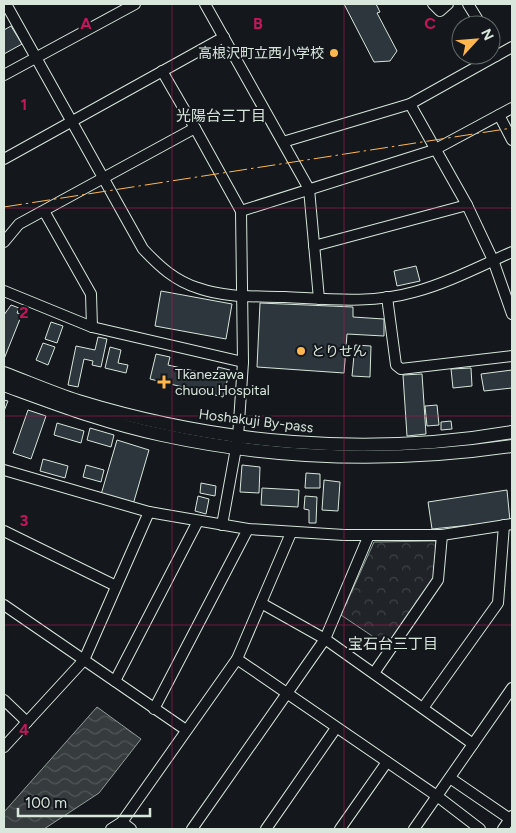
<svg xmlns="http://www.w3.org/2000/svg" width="516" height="833" font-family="Figtree,'Noto Sans JP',sans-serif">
	<defs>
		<pattern id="forest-crowns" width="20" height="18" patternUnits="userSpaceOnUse" patternTransform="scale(1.25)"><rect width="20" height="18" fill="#202428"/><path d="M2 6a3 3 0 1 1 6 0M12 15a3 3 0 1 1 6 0" fill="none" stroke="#404447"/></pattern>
		<pattern id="water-waves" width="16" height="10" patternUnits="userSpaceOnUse" patternTransform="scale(1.25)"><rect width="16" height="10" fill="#363b3e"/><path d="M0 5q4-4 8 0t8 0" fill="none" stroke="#525759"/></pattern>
	</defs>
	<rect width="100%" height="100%" fill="#14181c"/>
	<path fill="url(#forest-crowns)" stroke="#939e99" d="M436 541 435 579 387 646 341 615 374 542Z"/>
	<path fill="url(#water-waves)" stroke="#939e99" d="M97 707 141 739 99 793 44 829H4V812Z"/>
	<g fill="#2c363c" stroke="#d8e6dc">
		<path d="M344 4H376L380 12 377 13 397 51 390 61 374 62Z"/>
		<path d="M11 26 22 44 4 54V30Z"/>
		<path d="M416 266 420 281 397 286 394 271Z"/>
		<path d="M161 291 232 304 226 339 155 326Z"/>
		<path d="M260 303 353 307V317L384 319V336L347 334 344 373 257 367Z"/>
		<path d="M11 305 19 308 17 313 22 314 4 359V315Z"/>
		<path d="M51 322 63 326 57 343 45 339Z"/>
		<path d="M98 337 107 339 101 367 92 365 93 361 84 359 78 387 68 385 76 346 95 350Z"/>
		<path d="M43 343 55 347 48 365 36 360Z"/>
		<path d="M355 345 371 346 370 377 352 376Z"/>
		<path d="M110 347 121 350 118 363 128 365 126 373 105 368Z"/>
		<path d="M156 354 170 357 168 365 216 376 218 367 230 370 223 397 150 379Z"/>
		<path d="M471 368 472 386 453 388 451 369Z"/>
		<path d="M512 370V388L484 391 481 374Z"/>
		<path d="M422 374 426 434 407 436 403 375Z"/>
		<path d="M4 400 8 401 4 411Z"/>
		<path d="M437 405 439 425 427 426 425 406Z"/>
		<path d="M28 410 46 416 31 459 13 453Z"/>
		<path d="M451 421 452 429 441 430V422Z"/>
		<path d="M57 423 84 431 81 443 54 435Z"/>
		<path d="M90 428 114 435 111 447 87 440Z"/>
		<path d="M117 440 149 450 132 508 100 498Z"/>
		<path d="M43 459 68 466 65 478 40 471Z"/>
		<path d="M86 465 104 470 101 482 83 477Z"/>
		<path d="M242 465 260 467 259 493 240 492Z"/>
		<path d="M306 473 320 474V488H305Z"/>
		<path d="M324 480 340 482 338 511 322 510Z"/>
		<path d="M201 483 216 486 215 496 200 493Z"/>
		<path d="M262 488 299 490 298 507 261 505Z"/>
		<path d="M507 490 510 521 432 529 428 502Z"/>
		<path d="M198 496 209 499 206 514 195 511Z"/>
		<path d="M305 496 317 497 316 523H309V510L304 509Z"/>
	</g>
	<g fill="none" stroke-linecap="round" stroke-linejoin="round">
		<defs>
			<g id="minor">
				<path d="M6 4 143 249C159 266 175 281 198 288 226 298 256 296 285 297 328 299 372 304 414 292 448 283 480 266 512 252"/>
				<path d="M205 4 309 189 319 299"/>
				<path d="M433 4 440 11 448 4"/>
				<path d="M468 4 481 25"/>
				<path d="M491 46 496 56 512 47"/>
				<path d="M162 71 195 128"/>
				<path d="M4 75 135 4"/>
				<path d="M410 104 467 205 493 260 512 314"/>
				<path d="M499 115 512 140"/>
				<path d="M283 142 410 104 496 56"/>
				<path d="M4 159 224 37"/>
				<path d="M44 211 91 294 92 327"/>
				<path d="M241 211 434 150 512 108"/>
				<path d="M4 242 19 224 195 128 241 211 243 362 238 437 222 525"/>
				<path d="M314 246 467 205"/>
				<path d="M4 291 92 327 243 362"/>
				<path d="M387 297 396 365 401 369 512 356"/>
				<path d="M4 470 149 512 248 529 344 535H442L512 524"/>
				<path d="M4 531 116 586"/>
				<path d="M291 533 261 603 325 639 473 744"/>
				<path d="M4 605 186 730"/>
				<path d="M237 659 437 796 480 829"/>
				<path d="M374 673 438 580 442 535"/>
				<path d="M115 681 198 521"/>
				<path d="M4 700 27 722"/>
				<path d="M423 708 498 603 504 525"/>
				<path d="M154 709 248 529"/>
				<path d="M4 747 84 660 149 512"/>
				<path d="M450 778 510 819"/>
				<path d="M122 822 131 829"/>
				<path d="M111 829 122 822 237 659 261 603"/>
				<path d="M192 829 325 639 369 535"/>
				<path d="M266 829 336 728"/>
				<path d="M340 829 387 762"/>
				<path d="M414 829 512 688"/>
				<path d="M503 829 512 816"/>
			</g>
			<g id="major">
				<path d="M4 373C28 382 53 393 78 401 218 444 368 457 512 432"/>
				<path d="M4 385C56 404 108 424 162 435 277 460 396 463 512 446"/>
			</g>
		</defs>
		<use href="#minor" stroke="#d8e6dc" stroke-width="12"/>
		<use href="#major" stroke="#d8e6dc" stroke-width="14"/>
		<use href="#minor" stroke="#14181c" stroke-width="10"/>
		<use href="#major" stroke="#14181c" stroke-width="12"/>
		<path stroke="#ffb74d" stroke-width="1" stroke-dasharray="18 4 2.5 4" stroke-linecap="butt" d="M4 207 512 128"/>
	</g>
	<path fill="none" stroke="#c2185b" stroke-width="1" stroke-opacity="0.55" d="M172 4V829M344 4V829M4 208H512M4 416H512M4 625H512"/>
	<g fill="#ffb74d" stroke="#14181c" stroke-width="2">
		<circle cx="334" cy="53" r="5"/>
		<circle cx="301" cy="351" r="5"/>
		<path d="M161.5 374.5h5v5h5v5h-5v5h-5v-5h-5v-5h5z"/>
	</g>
	<g text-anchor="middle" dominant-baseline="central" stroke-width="4" stroke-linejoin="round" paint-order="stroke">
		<g font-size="14" fill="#d8e6dc" stroke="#14181c" text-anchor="start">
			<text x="324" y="53" text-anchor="end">高根沢町立西小学校</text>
			<text x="311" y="351">とりせん</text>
			<text x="175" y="374">Tkanezawa<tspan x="175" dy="16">chuou Hospital</tspan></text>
		</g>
		<g font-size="14" fill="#d8e6dc" stroke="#14181c">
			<text transform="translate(256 421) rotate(7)">Hoshakuji By-pass</text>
		</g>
		<g font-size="15" fill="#d8e6dc" stroke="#14181c">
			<text x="221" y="116">光陽台三丁目</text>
			<text x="393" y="644">宝石台三丁目</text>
		</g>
	</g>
	<g font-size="16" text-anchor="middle" font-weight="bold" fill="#c2185b" stroke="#14181c" stroke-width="4" stroke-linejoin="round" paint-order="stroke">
		<text x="86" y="29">A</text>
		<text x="258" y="29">B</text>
		<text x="430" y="29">C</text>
		<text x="24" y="110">1</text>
		<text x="24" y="318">2</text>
		<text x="24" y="526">3</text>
		<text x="24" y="735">4</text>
	</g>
	<rect width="516" height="833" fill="none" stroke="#d8e6dc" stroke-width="10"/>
	<g transform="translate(476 40) rotate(64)"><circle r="24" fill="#14181c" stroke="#626a69"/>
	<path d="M0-4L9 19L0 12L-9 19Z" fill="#ffb74d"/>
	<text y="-8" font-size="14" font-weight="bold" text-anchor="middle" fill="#d8e6dc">N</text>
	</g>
	<path d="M18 808v8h132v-8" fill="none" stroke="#d8e6dc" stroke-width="2.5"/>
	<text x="25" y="808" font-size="15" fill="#d8e6dc" stroke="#14181c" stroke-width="4" paint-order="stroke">100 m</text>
</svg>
